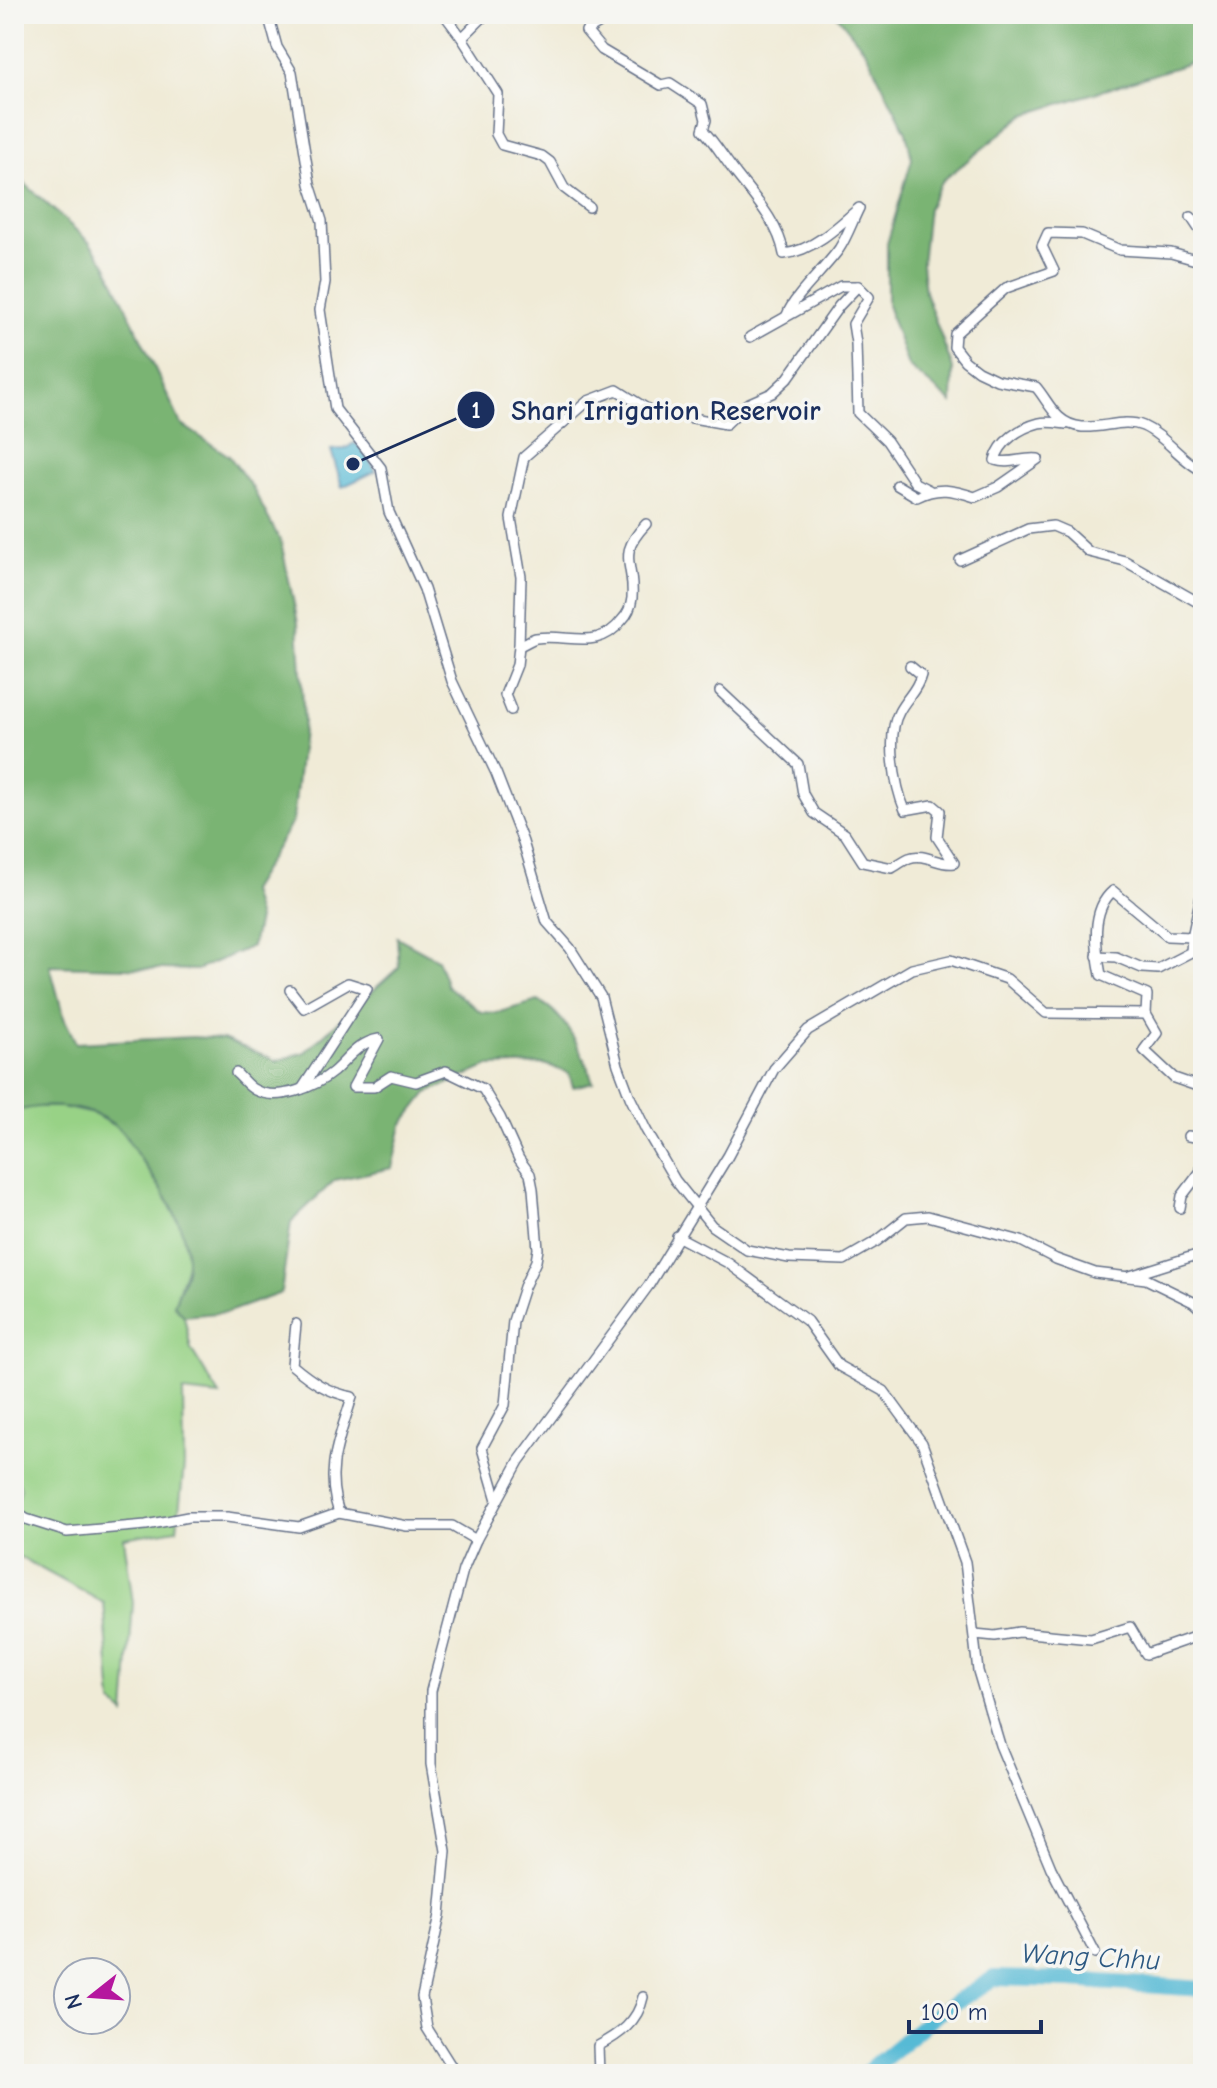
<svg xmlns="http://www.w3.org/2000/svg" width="1217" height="2088" font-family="'Comic Neue',sans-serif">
	<rect width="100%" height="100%" fill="#f6f6f2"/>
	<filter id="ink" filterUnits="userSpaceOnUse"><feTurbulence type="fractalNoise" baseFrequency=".0125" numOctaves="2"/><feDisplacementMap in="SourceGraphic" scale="16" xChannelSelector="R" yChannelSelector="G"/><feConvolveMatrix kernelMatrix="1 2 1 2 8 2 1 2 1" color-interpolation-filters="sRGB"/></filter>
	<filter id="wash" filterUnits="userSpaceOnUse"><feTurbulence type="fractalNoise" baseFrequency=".006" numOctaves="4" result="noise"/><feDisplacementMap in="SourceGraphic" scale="32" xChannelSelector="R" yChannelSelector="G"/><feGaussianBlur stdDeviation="1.8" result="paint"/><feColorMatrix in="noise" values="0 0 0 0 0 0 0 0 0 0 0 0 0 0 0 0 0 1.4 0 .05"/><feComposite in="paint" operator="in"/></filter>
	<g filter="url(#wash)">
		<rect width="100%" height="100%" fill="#f0ebd7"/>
		<path fill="#98d286" stroke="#5a8072" stroke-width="2" d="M29 1107H61L93 1114 120 1129 163 1192 183 1231 188 1261 174 1305 184 1316 191 1349 220 1396 183 1392 184 1466 177 1529 124 1538 133 1603 125 1714 112 1702 104 1603 20 1557H14V1514L21 1488 14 1472V1112Z"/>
		<g fill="#7ab473" stroke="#4a7268" stroke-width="2">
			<path d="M836 14H1203V59L1024 115 941 182 928 208 922 264 925 292 953 369 952 403 908 366 887 305V244L912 159 906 132 866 52Z"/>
			<path d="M14 170 23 182 89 242 106 264 181 424 229 456 252 487 281 542 298 623 304 721 293 821 250 891 258 919 252 946 197 970 50 966 64 1018 76 1043 193 1037 223 1039 277 1061 305 1052 399 967 397 937 437 959 447 986 481 1012 496 1013 538 1001C566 1013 583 1053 593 1082L573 1087 569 1073 544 1064 488 1066 427 1093 402 1125 392 1168 335 1180 291 1222 281 1293 228 1312 184 1316 174 1305C179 1291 188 1273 187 1258 185 1219 159 1185 137 1154 132 1146 126 1135 119 1129 93 1105 46 1102 14 1112Z"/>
		</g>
		<path fill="#57bad5" stroke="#39749a" stroke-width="2" d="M354 443 361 447 376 471 342 487 331 450 345 449Z"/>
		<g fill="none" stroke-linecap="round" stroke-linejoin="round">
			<path stroke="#57bad5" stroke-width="16" d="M865 2074 937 2014 994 1978 1071 1980 1203 1989"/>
		</g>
	</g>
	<g filter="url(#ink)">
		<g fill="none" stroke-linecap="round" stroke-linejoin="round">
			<defs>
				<g id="minor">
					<path d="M268 14 277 47 292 72 310 184 322 221 325 282 320 310 335 409 381 468 389 512 424 589 452 681 496 773 523 842 547 922 570 948 601 997 618 1065 630 1097 646 1130 675 1180 712 1226 747 1250 789 1258 844 1260 877 1241 906 1218 928 1216 1021 1241 1056 1259 1095 1273 1146 1279 1193 1302 1203 1311"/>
					<path d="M444 14 462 38 498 94 496 134 502 145 542 156 550 162 564 188 589 207"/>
					<path d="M607 14 598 24 586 31 602 50 661 85 670 83 702 104 706 120 703 130C716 144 725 160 737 175 755 198 779 224 784 254 812 251 838 227 859 208 852 222 847 237 839 249 825 269 794 296 787 315"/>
					<path d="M462 38 486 14"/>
					<path d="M1191 217 1203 235"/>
					<path d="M1203 262 1171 253 1120 250 1082 234 1048 233 1042 246 1054 271 1006 288 955 334 954 347 965 361 978 371 997 380 1036 387C1044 396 1050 409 1059 417 1084 440 1117 415 1143 426 1166 436 1181 461 1203 471"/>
					<path d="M750 337 841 286H858L869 297 853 324 856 343 858 413 887 441 915 483 929 490"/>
					<path d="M897 485 917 497C938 486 953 490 975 497L998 487 1038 459C1022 457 1010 465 995 460 1000 441 1020 428 1039 423 1047 421 1058 423 1066 424"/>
					<path d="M960 560 1028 529 1053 526 1067 532 1089 552 1125 561 1203 605"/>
					<path d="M519 646C525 644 531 639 536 638 569 633 598 652 622 620 628 614 631 607 632 598 635 562 615 557 646 524"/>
					<path d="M720 691 798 764 803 794 814 813 845 834 863 862 892 868C897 865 903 861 909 858 925 852 939 866 954 863L937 837 940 811 933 805 905 810C895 787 886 735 899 712 906 698 917 691 921 675L910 666"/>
					<path d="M511 710 505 695 517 665 519 646 521 577 511 518 524 457 588 401 617 390 649 410 726 424 747 404 772 393 788 378 839 306 858 286"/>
					<path d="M1097 956 1116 957 1142 968 1158 969 1191 952 1192 937"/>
					<path d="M290 990 304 1008 348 983 367 989 302 1089"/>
					<path d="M1146 1014 1147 995 1101 975C1096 949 1090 910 1113 891L1167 936 1192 937 1203 887"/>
					<path d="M236 1073C242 1078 248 1087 255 1090 278 1102 315 1087 333 1072 349 1058 357 1043 379 1039L353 1087H374L391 1076 416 1082 446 1071 483 1089 500 1117 519 1159 530 1174 533 1189 538 1249 536 1261 524 1287 513 1321 505 1405 482 1448 497 1500"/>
					<path d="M1188 1136 1203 1138"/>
					<path d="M1180 1208 1182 1196 1201 1171 1203 1147"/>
					<path d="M677 1236 728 1263 807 1321 839 1366 884 1391 922 1443 965 1562 978 1671 1000 1745 1051 1868 1095 1953"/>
					<path d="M1130 1276 1203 1253"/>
					<path d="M296 1324 292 1365C311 1381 327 1392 352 1397 340 1438 324 1469 339 1513"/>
					<path d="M14 1510 26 1519 67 1532 146 1525 188 1517H227L299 1527 339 1513 407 1526H452L476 1540"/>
					<path d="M975 1634 995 1636 1019 1632 1091 1639 1130 1627 1146 1654 1203 1634"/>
					<path d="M456 2074 427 2028 422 1997 440 1915 446 1851 431 1764V1691L463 1570 476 1540 519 1461 649 1285 728 1156 774 1069 808 1030 912 969 951 960 1007 979 1046 1013 1146 1014 1157 1033 1144 1050 1174 1078 1203 1088"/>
					<path d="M599 2074 598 2046C619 2035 638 2022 643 1997"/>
				</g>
			</defs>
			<use href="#minor" stroke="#667188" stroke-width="12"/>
			<use href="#minor" stroke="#fff" stroke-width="9"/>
		</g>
	</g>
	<g text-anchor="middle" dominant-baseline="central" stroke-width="7" stroke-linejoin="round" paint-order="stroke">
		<g font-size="28" font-style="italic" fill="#2d5982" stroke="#f6f6f2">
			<text transform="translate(1091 1957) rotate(3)">Wang Chhu</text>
		</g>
	</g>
	<path fill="none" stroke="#1b2f5e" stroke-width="3" d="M353 464L476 410"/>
	<g fill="#1b2f5e" stroke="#f6f6f2" stroke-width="3">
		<circle cx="353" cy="464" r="8"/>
		<circle cx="476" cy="410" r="20"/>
	</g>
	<g font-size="24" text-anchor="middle" font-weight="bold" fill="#fff">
		<text x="476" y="418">1</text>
	</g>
	<g font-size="28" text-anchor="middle" font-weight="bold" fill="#1b2f5e" stroke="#f6f6f2" stroke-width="7" stroke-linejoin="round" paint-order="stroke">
		<text x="666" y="420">Shari Irrigation Reservoir</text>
	</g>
	<rect width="1217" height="2088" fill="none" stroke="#f6f6f2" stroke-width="48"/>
	<g transform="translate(92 1996) rotate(253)"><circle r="38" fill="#f6f6f2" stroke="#9ea6b7" stroke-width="2"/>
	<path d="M0-6L14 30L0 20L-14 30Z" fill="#b5179e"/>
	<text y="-12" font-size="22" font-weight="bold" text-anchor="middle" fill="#1b2f5e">N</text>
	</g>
	<path d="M909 2020v12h132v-12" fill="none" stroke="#1b2f5e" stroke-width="4"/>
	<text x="921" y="2020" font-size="24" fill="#1b2f5e" stroke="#f6f6f2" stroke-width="6" paint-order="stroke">100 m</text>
</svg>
